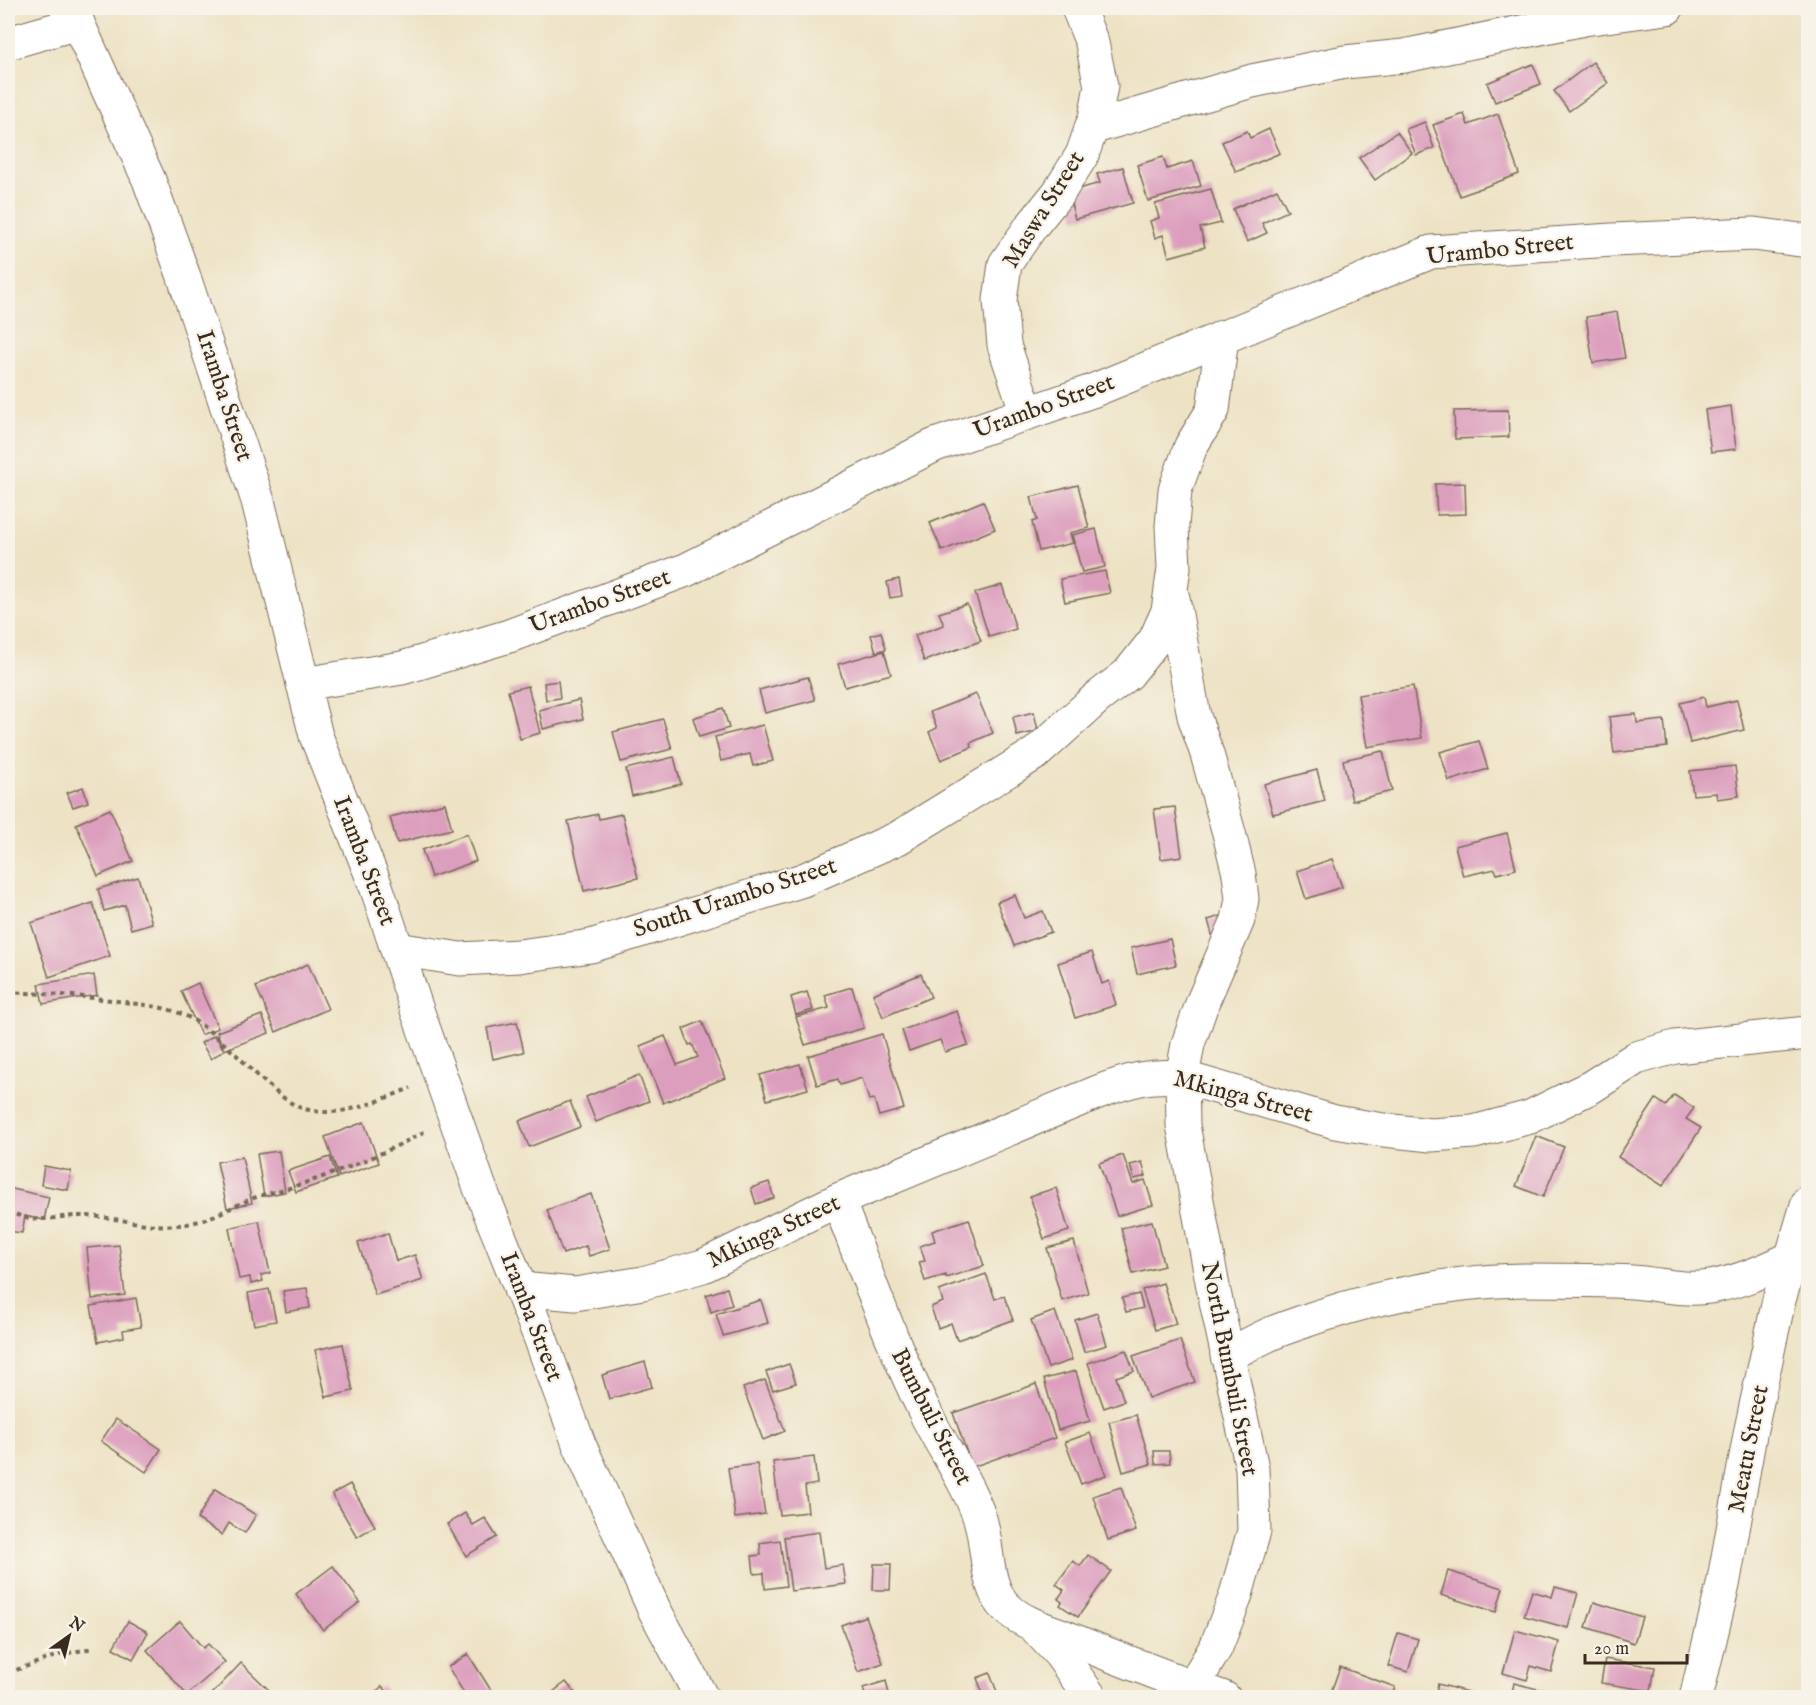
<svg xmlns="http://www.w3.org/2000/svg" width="1816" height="1705" font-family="'IM FELL English',serif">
	<rect width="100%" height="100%" fill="#f7f3e8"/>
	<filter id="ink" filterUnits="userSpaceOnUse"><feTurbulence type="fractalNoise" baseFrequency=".0167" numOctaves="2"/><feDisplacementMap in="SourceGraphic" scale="12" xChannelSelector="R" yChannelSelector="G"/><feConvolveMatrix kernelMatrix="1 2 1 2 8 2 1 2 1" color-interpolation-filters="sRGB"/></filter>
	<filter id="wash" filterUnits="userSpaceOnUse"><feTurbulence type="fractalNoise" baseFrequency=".008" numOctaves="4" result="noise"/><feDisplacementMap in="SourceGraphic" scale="24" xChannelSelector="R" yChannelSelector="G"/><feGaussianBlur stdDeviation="1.35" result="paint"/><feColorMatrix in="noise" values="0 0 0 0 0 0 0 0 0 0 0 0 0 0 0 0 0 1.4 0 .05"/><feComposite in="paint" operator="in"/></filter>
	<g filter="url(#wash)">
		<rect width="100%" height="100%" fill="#ede2c4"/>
		<g id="blocks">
			<g fill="#dc9ebd">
				<path d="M1593 62 1608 83 1569 111 1554 91Z"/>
				<path d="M1533 64 1541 84 1495 102 1487 83Z"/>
				<path d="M1464 114 1468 125 1498 114 1519 174 1460 196 1433 125Z"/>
				<path d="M1425 122 1434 148 1416 155 1406 129Z"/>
				<path d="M1269 129 1280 153 1236 172 1222 142 1247 131 1250 138Z"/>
				<path d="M1397 132 1412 153 1375 180 1359 158Z"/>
				<path d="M1163 157 1167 169 1193 161 1201 186 1148 201 1137 165Z"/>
				<path d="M1123 167 1133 203 1075 219 1068 192 1100 183 1097 174Z"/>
				<path d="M1211 189 1221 223 1200 228 1205 247 1169 257 1163 235 1155 238 1150 221 1159 218 1155 204Z"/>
				<path d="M1277 189 1288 211 1262 223 1267 233 1247 242 1233 209Z"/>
				<path d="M1617 312 1625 358 1593 363 1586 317Z"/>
				<path d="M1731 406 1736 449 1711 452 1705 410Z"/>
				<path d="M1508 410 1509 437 1455 439 1454 411Z"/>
				<path d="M1465 483 1466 514 1437 515 1435 484Z"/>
				<path d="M1078 485 1089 528 1070 533 1073 543 1039 551 1032 522 1037 520 1031 497Z"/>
				<path d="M983 501 995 529 942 551 930 523Z"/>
				<path d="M1096 529 1105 567 1082 572 1072 535Z"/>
				<path d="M1105 571 1110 593 1065 602 1060 579Z"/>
				<path d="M899 579 902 596 890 598 887 582Z"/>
				<path d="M1002 585 1016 629 989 637 975 593Z"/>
				<path d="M967 604 981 641 924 661 915 635 944 625 939 613Z"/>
				<path d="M881 632 886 649 876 652 871 635Z"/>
				<path d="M884 651 891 674 845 687 838 664Z"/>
				<path d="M808 677 815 700 765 713 759 690Z"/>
				<path d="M558 681 560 698 546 700 544 683Z"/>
				<path d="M528 686 540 733 520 739 508 691Z"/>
				<path d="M1413 686 1422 738 1367 747 1358 695Z"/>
				<path d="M976 694 993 733 970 743 972 747 941 760 929 732 937 728 930 712Z"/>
				<path d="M1704 697 1706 707 1737 700 1744 730 1690 743 1680 703Z"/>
				<path d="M579 700 583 719 543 729 539 710Z"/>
				<path d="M723 708 729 728 699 737 693 718Z"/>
				<path d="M1034 712 1038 731 1017 736 1013 717Z"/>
				<path d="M1636 714 1637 723 1664 720 1667 747 1614 753 1609 717Z"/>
				<path d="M663 719 672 749 621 762 613 732Z"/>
				<path d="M763 725 773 761 753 766 750 754 721 761 715 737Z"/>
				<path d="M1479 741 1488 769 1449 781 1440 752Z"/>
				<path d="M1383 751 1392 791 1352 801 1343 760Z"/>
				<path d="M674 757 681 784 632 796 626 769Z"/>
				<path d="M1735 766 1739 796 1717 799 1716 793 1693 795 1690 771Z"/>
				<path d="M1317 770 1325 801 1273 814 1264 784Z"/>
				<path d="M83 787 88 802 73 807 67 793Z"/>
				<path d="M445 803 452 829 397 843 390 817Z"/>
				<path d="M1175 807 1182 856 1161 859 1154 809Z"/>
				<path d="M110 809 133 861 98 876 76 824Z"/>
				<path d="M598 814 599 819 622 814 638 878 584 891 568 821Z"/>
				<path d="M1507 833 1516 869 1497 874 1495 869 1463 876 1455 846Z"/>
				<path d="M467 834 476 861 431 877 422 850Z"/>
				<path d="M1332 859 1342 887 1306 899 1297 871Z"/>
				<path d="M138 877 152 923 131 929 125 905 104 911 98 889Z"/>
				<path d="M1015 895 1024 918 1043 911 1051 932 1014 946 997 902Z"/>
				<path d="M93 903 110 956 49 977 31 923Z"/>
				<path d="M1240 910 1214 942 1208 920Z"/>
				<path d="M1170 939 1176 965 1137 974 1131 948Z"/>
				<path d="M1092 952 1102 984 1109 981 1116 1005 1075 1018 1058 963Z"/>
				<path d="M308 964 328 1009 276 1032 256 987Z"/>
				<path d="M921 974 931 997 883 1017 873 994Z"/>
				<path d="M94 975 97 995 43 1004 39 984Z"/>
				<path d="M198 983 218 1028 201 1035 181 991Z"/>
				<path d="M852 987 864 1028 805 1045 796 1017 829 1008 825 995Z"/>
				<path d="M807 992 813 1010 796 1015 791 997Z"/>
				<path d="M957 1011 968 1045 945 1052 940 1040 909 1051 902 1030Z"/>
				<path d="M262 1015 269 1033 224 1050 217 1032Z"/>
				<path d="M702 1021 725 1078 663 1103 640 1046 665 1036 677 1065 698 1057 692 1044 689 1045 683 1029Z"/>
				<path d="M517 1022 524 1052 493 1059 487 1028Z"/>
				<path d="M882 1034 904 1109 879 1116 874 1099 869 1100 862 1078 840 1085 838 1079 817 1085 808 1056Z"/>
				<path d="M215 1035 224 1050 211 1059 201 1043Z"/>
				<path d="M800 1064 808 1089 767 1100 760 1075Z"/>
				<path d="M639 1075 649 1101 596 1122 586 1097Z"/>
				<path d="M1674 1095 1694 1108 1686 1119 1701 1128 1663 1186 1618 1157 1656 1099 1666 1106Z"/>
				<path d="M570 1101 580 1127 529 1147 519 1121Z"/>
				<path d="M364 1122 379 1163 339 1177 325 1137Z"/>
				<path d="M1536 1136 1564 1147 1543 1197 1516 1186Z"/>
				<path d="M279 1151 285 1192 264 1196 257 1154Z"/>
				<path d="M1123 1155 1133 1184 1145 1180 1153 1205 1117 1216 1099 1163Z"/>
				<path d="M242 1157 252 1203 227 1208 217 1162Z"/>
				<path d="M330 1157 337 1178 296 1192 288 1171Z"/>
				<path d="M1142 1162 1146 1176 1134 1179 1130 1165Z"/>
				<path d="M44 1166 71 1171 68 1190 41 1185Z"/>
				<path d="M769 1182 774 1198 756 1204 751 1188Z"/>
				<path d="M8 1188 49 1197 44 1220 25 1216 22 1233 8 1231Z"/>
				<path d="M1056 1188 1069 1231 1044 1239 1030 1196Z"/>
				<path d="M591 1194 610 1249 589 1256 586 1246 563 1254 547 1210Z"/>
				<path d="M969 1219 984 1266 946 1278V1275L925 1281 919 1262 925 1261 920 1246 935 1241 932 1231Z"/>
				<path d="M259 1221 270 1273 261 1275 263 1281 251 1284 250 1277 239 1279 229 1228Z"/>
				<path d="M1152 1221 1164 1266 1133 1274 1121 1228Z"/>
				<path d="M388 1233 396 1261 415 1255 423 1280 375 1295 358 1243Z"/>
				<path d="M1074 1241 1088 1293 1062 1301 1047 1248Z"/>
				<path d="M119 1245 125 1295 92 1299 87 1248Z"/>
				<path d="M986 1274 995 1299 1004 1296 1013 1320 957 1340 951 1323 938 1328 931 1307 943 1302 939 1291Z"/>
				<path d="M1163 1283 1176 1324 1155 1330 1142 1290Z"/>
				<path d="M307 1288 310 1308 286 1312 283 1291Z"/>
				<path d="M727 1288 732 1305 711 1312 706 1295Z"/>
				<path d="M269 1289 276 1321 254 1325 248 1293Z"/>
				<path d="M1139 1294 1143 1308 1126 1312 1122 1298Z"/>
				<path d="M136 1298 141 1327 123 1330 124 1337 98 1342 91 1306Z"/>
				<path d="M761 1300 768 1323 723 1336 716 1314Z"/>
				<path d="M1055 1311 1072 1360 1048 1368 1031 1320Z"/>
				<path d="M1097 1313 1107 1345 1084 1352 1075 1320Z"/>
				<path d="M1180 1340 1195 1382 1148 1398 1133 1356Z"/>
				<path d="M343 1344 353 1391 326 1397 315 1350Z"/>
				<path d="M1126 1350 1134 1371 1116 1377 1124 1401 1104 1408 1088 1363Z"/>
				<path d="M645 1362 652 1387 609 1399 602 1375Z"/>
				<path d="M789 1364 796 1383 773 1390 766 1372Z"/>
				<path d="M1076 1371 1090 1421 1058 1430 1044 1379Z"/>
				<path d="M765 1380 785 1431 763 1440 743 1388Z"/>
				<path d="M1036 1384 1055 1438 972 1467 953 1413Z"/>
				<path d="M1136 1415 1151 1464 1123 1472 1109 1422Z"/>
				<path d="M116 1419 161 1449 146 1472 101 1441Z"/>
				<path d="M1090 1433 1106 1475 1081 1484 1065 1442Z"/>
				<path d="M1154 1451H1169L1170 1463 1155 1464Z"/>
				<path d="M814 1457 817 1484 805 1486 808 1512 780 1515 773 1462Z"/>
				<path d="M757 1464 765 1514 735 1518 728 1468Z"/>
				<path d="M350 1484 375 1526 357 1537 332 1494Z"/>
				<path d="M1121 1487 1136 1531 1108 1540 1093 1496Z"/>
				<path d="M215 1489 256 1515 245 1533 229 1523 222 1535 197 1519Z"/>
				<path d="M465 1513 473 1525 485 1518 497 1537 466 1556 447 1524Z"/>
				<path d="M819 1532 824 1568 843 1565 846 1584 791 1591 784 1537Z"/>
				<path d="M780 1540 786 1586 765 1589 764 1573 754 1574 752 1556 761 1555 760 1543Z"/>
				<path d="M1088 1555 1111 1571 1078 1617 1060 1605 1062 1602 1058 1599 1064 1590 1056 1584 1073 1561 1080 1566Z"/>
				<path d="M874 1564H891L890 1590H873Z"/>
				<path d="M333 1566 360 1602 323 1630 296 1594Z"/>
				<path d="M1448 1571 1503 1588 1496 1612 1441 1595Z"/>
				<path d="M1555 1587 1578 1593 1568 1628 1524 1616 1532 1591 1552 1597Z"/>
				<path d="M1594 1602 1642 1617 1634 1643 1586 1627Z"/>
				<path d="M866 1616 883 1663 858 1672 841 1625Z"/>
				<path d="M128 1621 148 1632 133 1659 113 1648Z"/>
				<path d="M180 1621 203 1648 208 1644 225 1662 187 1695 147 1650Z"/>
				<path d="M1515 1630 1559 1642 1551 1672 1531 1666 1527 1680 1503 1673Z"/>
				<path d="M1398 1633 1418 1639 1408 1672 1388 1666Z"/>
				<path d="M468 1654 494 1695 491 1698H467L448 1667Z"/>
				<path d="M1605 1659 1655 1667 1651 1691 1601 1683Z"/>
				<path d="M241 1663 269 1690 263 1698H215L212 1694Z"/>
				<path d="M1340 1667 1395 1687 1391 1698H1345L1331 1692Z"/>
				<path d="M990 1673 997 1692 984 1697 977 1678Z"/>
				<path d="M886 1681 890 1698H866L863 1688Z"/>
				<path d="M566 1682 579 1698H545Z"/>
				<path d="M1514 1683 1561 1695 1560 1698H1511Z"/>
				<path d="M1438 1684 1475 1694 1474 1698H1434Z"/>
				<path d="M382 1686 393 1698H370Z"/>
			</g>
		</g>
	</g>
	<g filter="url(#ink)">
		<use href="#blocks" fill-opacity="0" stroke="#796a58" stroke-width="1.5"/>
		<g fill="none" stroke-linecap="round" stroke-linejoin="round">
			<defs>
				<g id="street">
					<path d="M71 8 149 180 183 274 258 501 316 736 377 889 416 1007 480 1188 540 1337 579 1444 654 1609 702 1698"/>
					<path d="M8 43 78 23"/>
					<path d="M1091 128 1252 81 1345 62 1404 56 1584 19 1667 8"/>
					<path d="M1027 413 1004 345 1000 300 1005 264 1030 228 1059 192 1082 155 1095 118 1101 86 1092 43 1078 8"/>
					<path d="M1173 598 1194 716 1207 754 1229 833 1239 874 1242 899 1238 920 1203 1001 1188 1044 1182 1077 1183 1125 1214 1292 1252 1468 1254 1531 1235 1598 1216 1647 1193 1686"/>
					<path d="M303 684 402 668 509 636 686 570 935 445 1092 391 1431 252 1612 240 1754 234 1808 241"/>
					<path d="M397 949 460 959 519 956 591 946 803 880 898 838 1036 753 1097 698 1128 674 1155 640 1168 611 1174 568 1172 526 1175 490 1191 446 1213 410 1222 337"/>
					<path d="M838 1200C867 1273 893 1348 928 1418 945 1452 968 1483 980 1519 989 1546 984 1587 1007 1608 1022 1623 1048 1630 1068 1638 1119 1659 1172 1679 1224 1698"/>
					<path d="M520 1289 575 1294 643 1283 703 1266 838 1200 1098 1092C1130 1080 1147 1075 1182 1077L1335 1122 1384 1130 1431 1135 1474 1132 1530 1117 1591 1087 1636 1058 1675 1047 1808 1033"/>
					<path d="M1227 1356C1246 1346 1265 1335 1285 1328 1361 1300 1443 1281 1524 1280 1560 1280 1597 1280 1633 1282 1659 1284 1684 1291 1710 1287 1739 1282 1765 1271 1791 1258"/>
					<path d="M1037 1629 1060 1654 1091 1698"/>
					<path d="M1696 1698 1723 1585 1751 1429 1779 1300 1808 1202"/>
				</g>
			</defs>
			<use href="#street" stroke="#796a58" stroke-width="35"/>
			<g stroke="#796a58" stroke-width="4" stroke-dasharray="4.5 4.5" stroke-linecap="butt">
				<path d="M8 992C49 994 89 996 130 1003 146 1005 164 1007 179 1013 200 1021 215 1036 231 1050 250 1067 272 1092 293 1104 330 1124 375 1102 411 1088"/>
				<path d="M8 1210C34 1227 54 1215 83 1216 114 1216 146 1228 178 1225 207 1223 231 1206 259 1196 272 1192 285 1190 298 1185 341 1172 385 1153 424 1132"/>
				<path d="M8 1673 58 1655 93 1648"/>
			</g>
			<use href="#street" stroke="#fff" stroke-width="33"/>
		</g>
	</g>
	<g text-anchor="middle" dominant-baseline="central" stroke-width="4.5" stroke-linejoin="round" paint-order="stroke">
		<g font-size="24" fill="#3b2a1e" stroke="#f7f3e8">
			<text transform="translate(1044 210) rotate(-58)">Maswa Street</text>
			<text transform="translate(1500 250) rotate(-6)">Urambo Street</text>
			<text transform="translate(224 396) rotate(72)">Iramba Street</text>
			<text transform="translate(1044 407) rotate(-20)">Urambo Street</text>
			<text transform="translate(600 602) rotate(-20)">Urambo Street</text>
			<text transform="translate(364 861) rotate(69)">Iramba Street</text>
			<text transform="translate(735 898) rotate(-18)">South Urambo Street</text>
			<text transform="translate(1243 1097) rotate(15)">Mkinga Street</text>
			<text transform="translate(774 1232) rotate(-25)">Mkinga Street</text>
			<text transform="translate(531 1317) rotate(69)">Iramba Street</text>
			<text transform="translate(1229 1369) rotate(79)">North Bumbuli Street</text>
			<text transform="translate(931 1417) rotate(63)">Bumbuli Street</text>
			<text transform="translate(1749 1449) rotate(-79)">Meatu Street</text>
		</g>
	</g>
	<rect width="1816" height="1705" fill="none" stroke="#f7f3e8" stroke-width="30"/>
	<g transform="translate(69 1636) rotate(34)" stroke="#f7f3e8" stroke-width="4.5" paint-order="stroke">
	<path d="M0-4.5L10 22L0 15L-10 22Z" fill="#3b2a1e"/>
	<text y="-9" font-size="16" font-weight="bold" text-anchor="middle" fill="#3b2a1e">N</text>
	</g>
	<path d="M1585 1654v9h102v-9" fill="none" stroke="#3b2a1e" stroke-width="3"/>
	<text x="1594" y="1654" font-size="18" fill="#3b2a1e" stroke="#f7f3e8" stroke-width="4.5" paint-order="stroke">20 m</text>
</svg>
